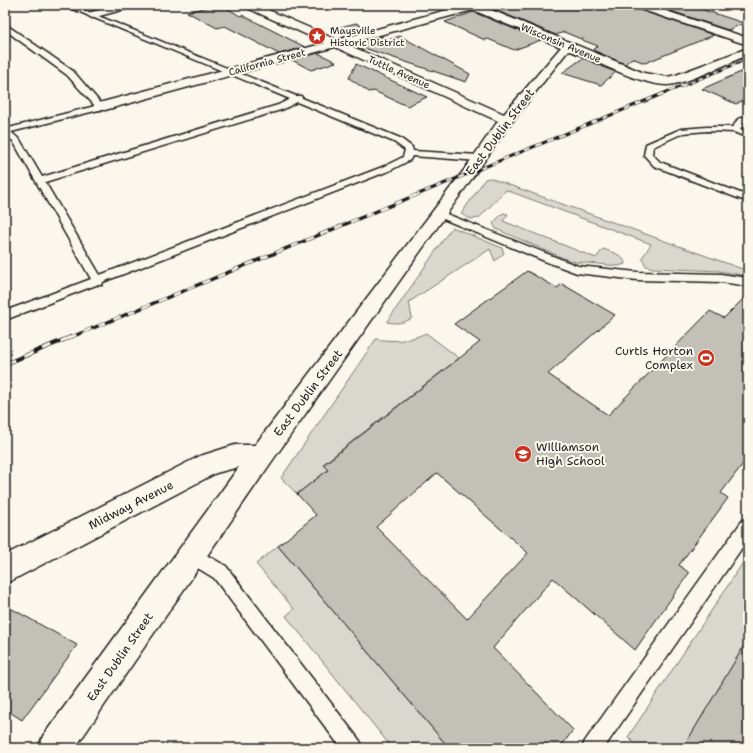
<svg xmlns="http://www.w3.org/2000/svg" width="753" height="753" font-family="'Shantell Sans',sans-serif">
	<rect width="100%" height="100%" fill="#fbf7ec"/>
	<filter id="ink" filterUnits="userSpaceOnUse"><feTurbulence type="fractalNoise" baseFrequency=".025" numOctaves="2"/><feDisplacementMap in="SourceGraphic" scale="8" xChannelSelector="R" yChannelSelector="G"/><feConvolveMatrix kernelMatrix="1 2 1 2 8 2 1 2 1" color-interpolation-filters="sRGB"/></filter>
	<g filter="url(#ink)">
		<g fill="#dad7ce" stroke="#7b7a75">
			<path d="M490 178 748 271V276L719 271 653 268 646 266 642 258 651 244 506 190 479 218 471 219 461 214 485 179Z"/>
			<path d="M503 213 508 214 503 221 596 258 603 249C611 252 624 254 625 264L619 266 576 262 568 260 496 229 493 223Z"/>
			<path d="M452 227 502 248 504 253 495 261 490 249 409 302 412 318C405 323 396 324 387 322Z"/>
			<path d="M426 333 459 358 323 464 328 470 297 494 281 478 376 339C394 342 409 341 426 333Z"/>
			<path d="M278 546 449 748H392L286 616 294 609 256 564Z"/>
			<path d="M748 555V639L691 748H639L628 737Z"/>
		</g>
		<g fill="#c3c0b8" stroke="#1c1c1c" fill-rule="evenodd">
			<path d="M218 5H222L240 16 242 15 305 47 279 54 225 26 217 28 187 12Z"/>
			<path d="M495 5H632L634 8 714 35 645 63 632 58 625 64 593 50 598 46 582 40 583 38 581 39 564 32 556 35 488 7Z"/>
			<path d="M653 5H688L744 23 728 30Z"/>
			<path d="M473 12 541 40 514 50 488 39 485 40 445 22Z"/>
			<path d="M356 23 369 30 345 36 333 29Z"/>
			<path d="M381 36 388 40 400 36 470 74 466 82 364 48 356 43Z"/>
			<path d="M318 53 336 62 311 70 292 60Z"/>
			<path d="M583 58 605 68 616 72 601 85 562 73Z"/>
			<path d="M356 64 427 97 407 106 374 91 369 92 349 78Z"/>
			<path d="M748 69V98L736 104 702 89Z"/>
			<path d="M527 271 557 288 562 284 615 315 548 374 608 415 710 311 724 318 748 294V457L721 493 728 498 679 565 689 573 635 650 553 578 493 648 573 730 560 748H449L278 546 316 515 297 494 328 470 323 465 480 342 454 324ZM437 473 528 553 467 619 376 527Z"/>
			<path d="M5 605 77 645 22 720 5 709Z"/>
			<path d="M748 639V748H683Z"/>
		</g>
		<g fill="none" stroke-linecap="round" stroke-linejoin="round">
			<defs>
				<g id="lane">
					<path d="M63 5H71L296 96H301L302 98 400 138 412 147 413 151 479 155 483 158 479 161 412 156 410 160 391 170 103 282 102 285H96L5 320V311L91 279 13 141 5 135V129L95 106 67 75 9 33 5 30V24L73 71 104 107 103 109 11 132 20 140 42 177 278 105 290 99ZM297 102 394 142 405 150 403 157 385 166 100 275 45 182 284 109Z"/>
					<path d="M748 116V121L744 123 740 129 748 132V138L734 132 707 131 683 133 653 147 652 154 660 162 748 196V202L654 166 644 155 646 144 681 129 707 127H733L738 119Z"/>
					<path d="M439 211 578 266 637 272 721 274 748 278V286L721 282 637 280 577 273 547 262 436 216 434 214Z"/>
					<path d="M748 518V539L604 748H582L585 741 742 521Z"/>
					<path d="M192 547 226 566 360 741 363 748H341L214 578 186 561 184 555 186 549Z"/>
				</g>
				<g id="street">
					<path d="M118 5H134L133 7 92 18 87 15 88 13Z"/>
					<path d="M244 5H257L337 40 465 5H485L484 7 644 73 667 77 676 75 748 48V55C730 62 685 85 667 85 641 85 596 61 571 51L567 52 511 123 270 464 75 748H38L43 736 239 467 216 473 5 584V555L200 456 235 445H255L464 170 498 121 335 47 105 110H95L93 107 95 104 325 43 245 7ZM473 10 561 47 504 114 346 44Z"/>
					<path d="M633 5H648L748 38V45L634 7Z"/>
				</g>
			</defs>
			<use href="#lane" stroke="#1c1c1c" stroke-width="3"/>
			<use href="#street" stroke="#1c1c1c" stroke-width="3"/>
			<use href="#lane" fill="#fbf7ec" fill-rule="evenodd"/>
			<use href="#street" fill="#fbf7ec" fill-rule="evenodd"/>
			<defs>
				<path id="rail-far3" d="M682 86 748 59"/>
				<path id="rail-far2" d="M414 196 684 85"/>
				<path id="rail-far1" d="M69 338 416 195"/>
				<path id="rail" d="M5 364 71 337"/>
			</defs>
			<use href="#rail-far3" stroke="#1c1c1c" stroke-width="2.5"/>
			<use href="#rail-far2" stroke="#1c1c1c" stroke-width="3"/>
			<use href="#rail-far1" stroke="#1c1c1c" stroke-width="3.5"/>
			<use href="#rail" stroke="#1c1c1c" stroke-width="4.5"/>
			<use href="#rail-far3" stroke="#fbf7ec" stroke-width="1.5" stroke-dasharray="4.5" stroke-linecap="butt"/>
			<use href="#rail-far2" stroke="#fbf7ec" stroke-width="2" stroke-dasharray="6" stroke-linecap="butt"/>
			<use href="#rail-far1" stroke="#fbf7ec" stroke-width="2.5" stroke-dasharray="8" stroke-linecap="butt"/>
			<use href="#rail" stroke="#fbf7ec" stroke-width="3" stroke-dasharray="10" stroke-linecap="butt"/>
		</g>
	</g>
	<defs>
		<symbol id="sight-disc" viewBox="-11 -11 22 22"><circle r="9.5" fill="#c8321e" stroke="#fbf7ec"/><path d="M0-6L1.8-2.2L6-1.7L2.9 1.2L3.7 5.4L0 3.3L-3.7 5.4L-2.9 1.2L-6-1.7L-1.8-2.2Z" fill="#fff"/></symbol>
		<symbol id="stadium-disc" viewBox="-11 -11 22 22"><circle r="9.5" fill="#c8321e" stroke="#fbf7ec"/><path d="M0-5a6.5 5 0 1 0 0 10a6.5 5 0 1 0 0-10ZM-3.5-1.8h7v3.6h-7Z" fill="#fff"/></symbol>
		<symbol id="school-disc" viewBox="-11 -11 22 22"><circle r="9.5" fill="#c8321e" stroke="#fbf7ec"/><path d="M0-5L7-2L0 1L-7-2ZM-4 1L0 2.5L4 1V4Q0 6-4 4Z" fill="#fff"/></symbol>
	</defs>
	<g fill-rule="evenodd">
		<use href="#sight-disc" x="307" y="26" width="20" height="20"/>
		<use href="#stadium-disc" x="696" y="348" width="20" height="20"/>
		<use href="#school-disc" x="513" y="444" width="20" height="20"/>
	</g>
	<g text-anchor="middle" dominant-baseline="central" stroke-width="4" stroke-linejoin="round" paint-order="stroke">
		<g font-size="10" fill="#1c1c1c" stroke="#fbf7ec" text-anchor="start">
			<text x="330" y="30">Maysville<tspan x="330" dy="12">Historic District</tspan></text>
		</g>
		<g font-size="10" fill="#1c1c1c" stroke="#fbf7ec">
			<text transform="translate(561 43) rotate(23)">Wisconsin Avenue</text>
			<text transform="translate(267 62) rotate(-15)">California Street</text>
			<text transform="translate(399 72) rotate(24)">Tuttle Avenue</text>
		</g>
		<g font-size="12" fill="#1c1c1c" stroke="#fbf7ec">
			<text transform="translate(500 132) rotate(-53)">East Dublin Street</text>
			<text transform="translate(308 393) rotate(-53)">East Dublin Street</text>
			<text transform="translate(131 505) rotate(-27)">Midway Avenue</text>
			<text transform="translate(120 657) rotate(-55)">East Dublin Street</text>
		</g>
		<g font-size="12" fill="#1c1c1c" stroke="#fbf7ec" text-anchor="end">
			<text x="693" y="351">Curtis Horton<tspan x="693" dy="14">Complex</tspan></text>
			<text x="536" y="447" text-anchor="start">Williamson<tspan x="536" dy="14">High School</tspan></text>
		</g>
	</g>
	<rect width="753" height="753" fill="none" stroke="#fbf7ec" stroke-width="20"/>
	<rect x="10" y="10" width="733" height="733" fill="none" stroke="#1c1c1c" stroke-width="1.5" filter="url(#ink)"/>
</svg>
